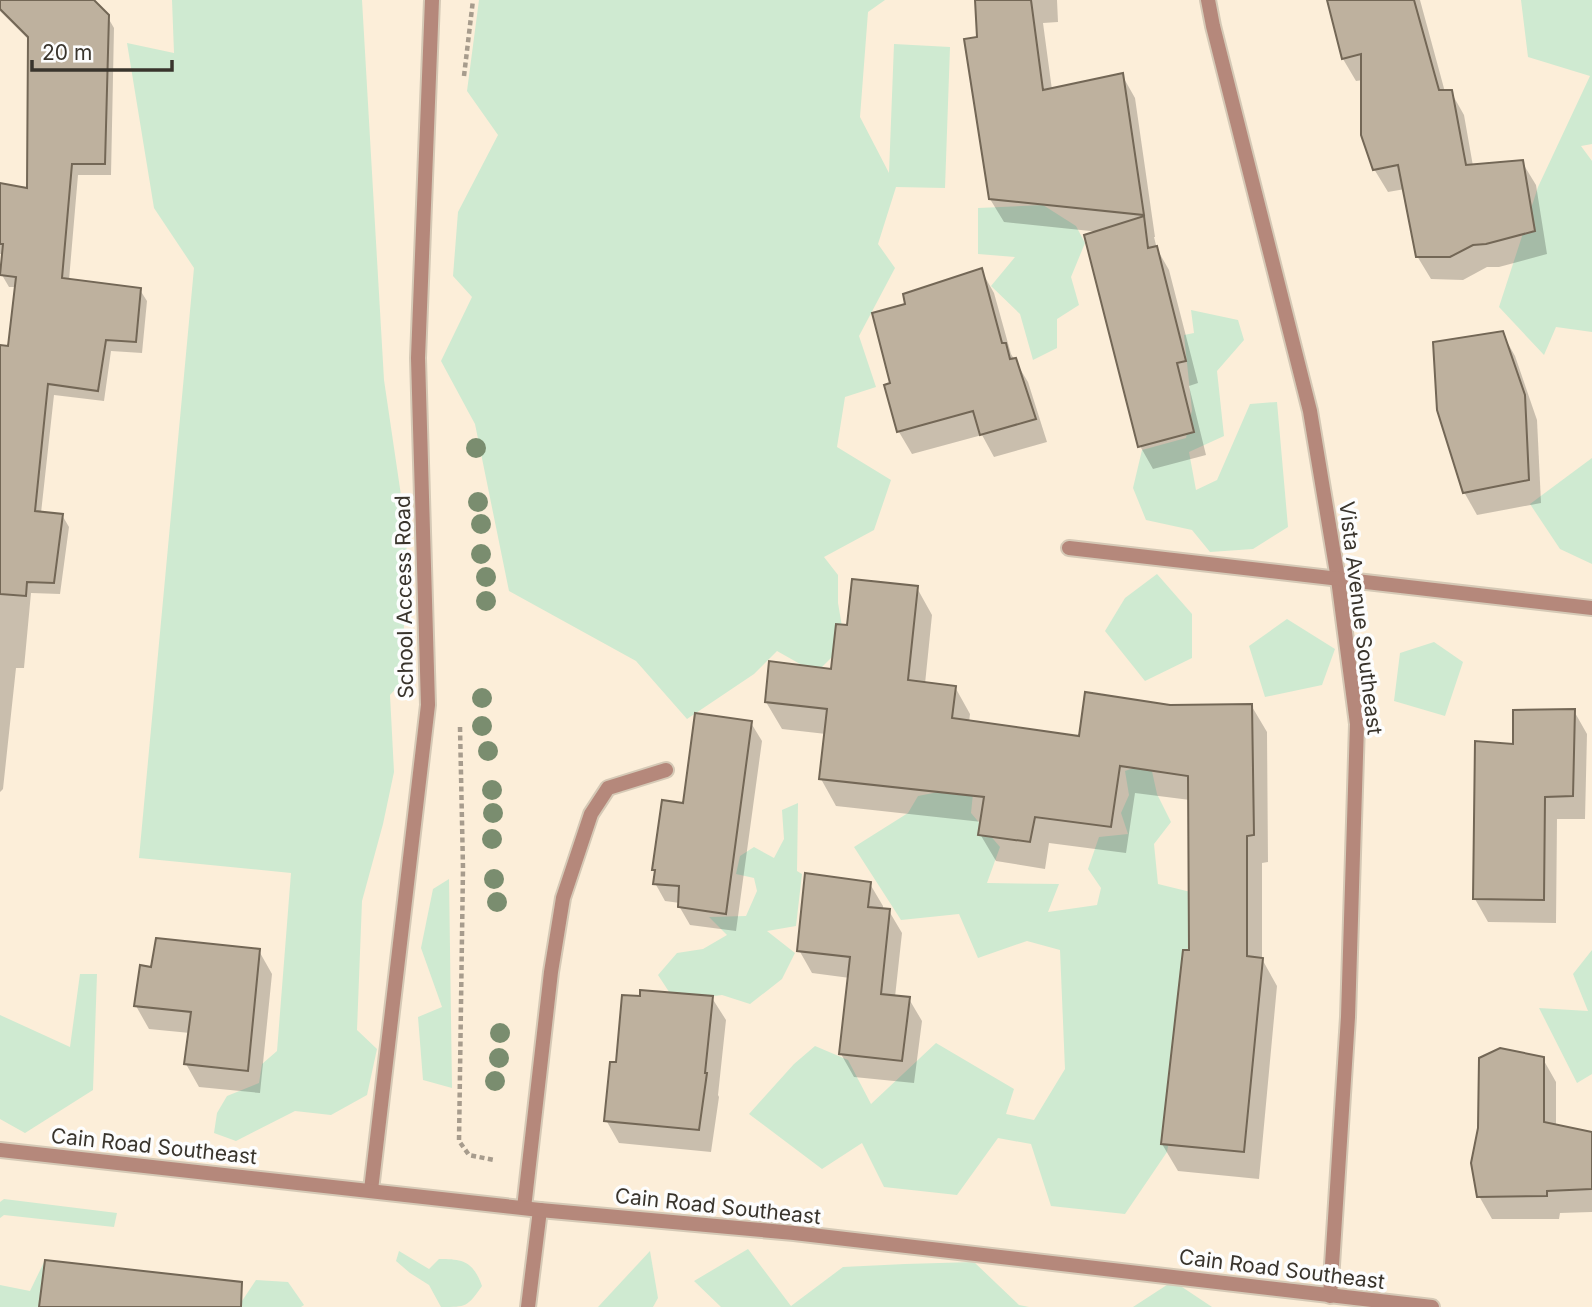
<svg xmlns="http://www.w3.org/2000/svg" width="1592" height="1307" font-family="Inter,sans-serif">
	<rect width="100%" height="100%" fill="#fceed9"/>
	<g fill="#cfead1">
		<path d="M172 0H362L384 380 407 536 402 682 390 695 394 772 383 824 362 901 357 1030 377 1049 367 1095 331 1115 295 1111 236 1141 214 1133 217 1113 227 1096 259 1083 262 1064 277 1051 291 873 139 858 194 268 154 208 127 43 174 53Z"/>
		<path d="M479 0H885L868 12 860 117 889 173 894 44 950 47 945 188 896 187 878 244 895 268 859 336 876 387 845 397 837 447 891 480 874 530 824 557 838 575V603L845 644 816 673 777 651 754 674 687 719 636 661 509 591 475 424 441 361 472 297 453 276 458 212 498 135 467 91Z"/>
		<path d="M1521 0H1592V144L1581 146 1592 161V332L1556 327 1544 355 1499 307 1538 187 1590 76 1528 57Z"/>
		<path d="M1043 205 1076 226 1085 243 1071 277 1079 305 1057 319V348L1033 360 1020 314 991 286 1015 257 978 254V208Z"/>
		<path d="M1191 310 1238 320 1244 340 1217 371 1224 436 1189 452 1196 490 1217 480 1250 404 1277 402 1288 527 1253 549 1210 552 1192 530 1146 520 1133 488 1142 450 1186 438 1192 410 1184 335 1194 333Z"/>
		<path d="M1592 458V564L1560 549 1530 504Z"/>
		<path d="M1157 574 1192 614V658L1145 681 1105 631 1125 598Z"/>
		<path d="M1287 619 1335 649 1322 685 1265 697 1249 646Z"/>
		<path d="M1434 642 1463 662 1445 716 1394 701 1400 653Z"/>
		<path d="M977 755 971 813 1000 847 987 883 1059 884 1048 912 1097 905 1101 888 1088 869 1099 837 1128 834 1121 813 1129 795 1125 771 1150 762 1157 794 1171 822 1154 844 1158 884 1211 897 1167 1152 1125 1214 1051 1206 1031 1144 998 1138 957 1195 884 1187 862 1143 822 1169 749 1114 794 1064 815 1046 848 1060 871 1104 936 1043 1014 1089 1006 1114 1034 1120 1065 1069 1060 950 1027 941 978 958 959 914 901 920 854 847 908 813 918 796 948 790Z"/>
		<path d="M798 803 797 871 802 874 796 926 767 931 795 953 782 979 750 1004 722 995 675 1001 658 975 677 953 703 949 727 935 709 917 746 916 757 891 754 878 736 874 740 856 754 847 774 858 784 839 782 810Z"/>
		<path d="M449 879 452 1088 423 1080 418 1017 442 1007 421 948 433 889Z"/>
		<path d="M1592 950V1074L1577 1083 1539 1008 1588 1011 1573 974Z"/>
		<path d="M80 974H97L93 1090 25 1133 0 1119V1015L70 1047Z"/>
		<path d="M4 1199 117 1213 114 1227 4 1215 0 1218V1202Z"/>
		<path d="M748 1249 791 1306 843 1267 905 1264 974 1262 1019 1305 1029 1307H721L694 1281Z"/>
		<path d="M399 1251 429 1269 439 1259C463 1259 473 1261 482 1286 467 1307 467 1307 441 1307L429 1285 410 1273 396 1261Z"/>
		<path d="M650 1251 658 1298 653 1307H598Z"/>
		<path d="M45 1260 39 1307H0V1285L30 1291Z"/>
		<path d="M256 1280 288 1282 304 1305 301 1307H238Z"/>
		<path d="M1173 1281 1212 1307H1133Z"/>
	</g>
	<g fill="#0003">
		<path d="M0 0H91L107 16 114 28 111 175H78L69 280 140 290 147 301 142 353 111 351 104 401 54 395 41 513 62 515 69 527 60 594 31 593 24 668H16L3 789 0 792V347L10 348 16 287H9L2 275 4 254H0V185L28 190 30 41 0 11Z"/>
		<path d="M977 0H1057L1058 22 1043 23 1052 90 1122 75 1135 98 1155 237H1154L1157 249 1169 270 1198 383 1189 386 1206 455 1153 469 1140 446 1100 232 1004 222 990 199Z"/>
		<path d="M1329 0H1420L1445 92H1451L1464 115 1473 166 1522 162 1536 185 1547 254 1499 267H1487L1463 280 1431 279 1417 256 1405 189 1388 192 1374 169 1363 80 1356 81 1343 59Z"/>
		<path d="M981 270 994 293 1011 354 1028 382 1047 442 994 457 982 435 912 454 899 432 886 386 892 384 907 305Z"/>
		<path d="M1502 333 1515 356 1537 420 1541 503 1477 515 1464 492Z"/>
		<path d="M917 588 932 615 925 684 955 687 970 714 969 722 1081 738 1169 706 1251 705 1267 732 1268 862 1262 863V959L1277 986 1259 1179 1178 1171 1162 1144 1190 952V800L1135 793 1126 853 1049 843 1045 869 996 861 980 834 982 822 836 806 821 779 826 734 782 729 766 702 832 671 849 627Z"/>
		<path d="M1574 711 1587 734 1585 819H1557L1556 923 1488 922 1475 899 1514 746Z"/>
		<path d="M751 723 762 741 736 931 690 925 679 906 680 903 665 901 655 883 656 874 654 870Z"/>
		<path d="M870 884 883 906V910L889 911 902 933 895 997 909 999 922 1021 914 1083 854 1077 841 1054 850 978 812 973 799 950Z"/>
		<path d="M259 951 272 974 260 1093 199 1087 186 1064 190 1033 149 1029 136 1006 153 969Z"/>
		<path d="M712 998 726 1020 718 1095 719 1097 711 1152 619 1143 606 1120 617 1064Z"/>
		<path d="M1543 1059 1556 1082V1126L1592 1133V1212L1560 1213 1559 1219H1492L1479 1196V1129Z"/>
	</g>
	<g fill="#beb19e" stroke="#736756" stroke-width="2">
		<path d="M0 0H94L109 15 105 164H72L62 278 141 288 136 342 106 340 98 391 48 384 35 511 63 514 54 583 27 582 26 596 0 594V345L8 346 16 277 0 275 3 244H0V183L27 188 28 37 0 9Z"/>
		<path d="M975 0H1031L1043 90 1123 73 1144 215 989 199 964 39 977 37Z"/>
		<path d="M1327 0H1414L1439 90H1452L1466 165 1523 160 1535 231 1486 244 1473 245 1450 257H1416L1398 165 1373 170 1361 135V54L1342 59Z"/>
		<path d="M1144 216 1148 248 1157 246 1186 361 1177 363 1194 432 1138 447 1084 235Z"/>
		<path d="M982 268 1002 343H1006L1010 359 1016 358 1036 419 980 435 973 411 897 432 884 385 890 383 872 313 905 304 903 294Z"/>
		<path d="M1503 331 1525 395 1529 480 1463 493 1437 410 1433 342Z"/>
		<path d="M852 579 918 586 908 680 956 686 952 718 1079 736 1085 692 1170 705 1252 704 1254 835 1247 836V956L1263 958 1244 1152 1161 1144 1183 950H1189L1188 776 1120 766 1111 827 1035 817 1030 842 978 835 984 797 819 779 827 709 765 702 769 661 831 669 836 624 847 625Z"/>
		<path d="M1575 709 1573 796 1545 797 1544 900 1473 899 1475 741 1513 744V710Z"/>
		<path d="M695 713 752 721 726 914 678 907 679 886 653 884 655 870H652L662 800 683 803Z"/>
		<path d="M805 873 871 882 868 907 890 909 881 994 910 997 902 1061 839 1054 850 957 797 951Z"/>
		<path d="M156 938 260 949 248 1071 184 1064 191 1012 134 1006 140 965 151 967Z"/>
		<path d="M640 990 713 996 705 1073H707L699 1130 604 1121 610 1062H616L622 995 640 996Z"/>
		<path d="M1500 1048 1544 1057V1122L1592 1132V1189L1547 1191V1196L1477 1197 1471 1163 1478 1128 1479 1058Z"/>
		<path d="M45 1260 242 1282 241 1307H39Z"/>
	</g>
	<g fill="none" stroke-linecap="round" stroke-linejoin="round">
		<defs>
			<g id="service">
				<path d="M371 1190 428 705 418 358 432 0"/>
				<path d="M524 1208 551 972 563 898 591 814 608 788 666 770"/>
			</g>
			<g id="minor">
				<path d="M1208 0 1213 26 1310 411 1338 579 1357 724 1348 1017 1330 1296"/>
				<path d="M1069 548 1592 608"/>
				<path d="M528 1307 540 1210"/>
			</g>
			<path id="tertiary" d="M0 1150 540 1210 794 1233 1432 1307"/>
		</defs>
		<use href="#service" stroke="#d5c9b6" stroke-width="18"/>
		<use href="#minor" stroke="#d5c9b6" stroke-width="18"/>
		<use href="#tertiary" stroke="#d5c9b6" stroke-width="18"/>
		<g stroke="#a79c8d" stroke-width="4.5" stroke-dasharray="5 3.5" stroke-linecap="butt">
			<path d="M464 76 473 0"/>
			<path d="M460 727 463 868 459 1141 469 1155 494 1160"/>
		</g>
		<use href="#service" stroke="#b5887b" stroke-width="14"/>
		<use href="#minor" stroke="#b5887b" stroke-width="14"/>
		<use href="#tertiary" stroke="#b5887b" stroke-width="14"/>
	</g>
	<g fill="#7a8d6f">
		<circle cx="476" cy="448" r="10"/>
		<circle cx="478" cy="502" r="10"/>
		<circle cx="481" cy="524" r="10"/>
		<circle cx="481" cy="554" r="10"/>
		<circle cx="486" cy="577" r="10"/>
		<circle cx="486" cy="601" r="10"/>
		<circle cx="482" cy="698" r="10"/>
		<circle cx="482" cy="726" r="10"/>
		<circle cx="488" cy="751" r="10"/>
		<circle cx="492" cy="790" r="10"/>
		<circle cx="493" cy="813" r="10"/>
		<circle cx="492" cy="839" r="10"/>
		<circle cx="494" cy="879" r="10"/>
		<circle cx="497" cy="902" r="10"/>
		<circle cx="500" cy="1033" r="10"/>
		<circle cx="499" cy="1058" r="10"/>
		<circle cx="495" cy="1081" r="10"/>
	</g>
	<g text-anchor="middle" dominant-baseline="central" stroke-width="7" stroke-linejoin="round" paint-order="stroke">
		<g font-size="21" fill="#39342c" stroke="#fdfdfd">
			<text transform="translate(404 597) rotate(-91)">School Access Road</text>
			<text transform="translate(1361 618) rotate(83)">Vista Avenue Southeast</text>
			<text transform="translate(154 1146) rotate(6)">Cain Road Southeast</text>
			<text transform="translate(718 1206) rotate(6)">Cain Road Southeast</text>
			<text transform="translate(1282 1269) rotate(7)">Cain Road Southeast</text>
		</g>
	</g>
	<path d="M32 60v10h140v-10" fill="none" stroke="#39342c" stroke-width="3.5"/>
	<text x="42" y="60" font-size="21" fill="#39342c" stroke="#fdfdfd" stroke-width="5" paint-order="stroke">20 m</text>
</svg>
